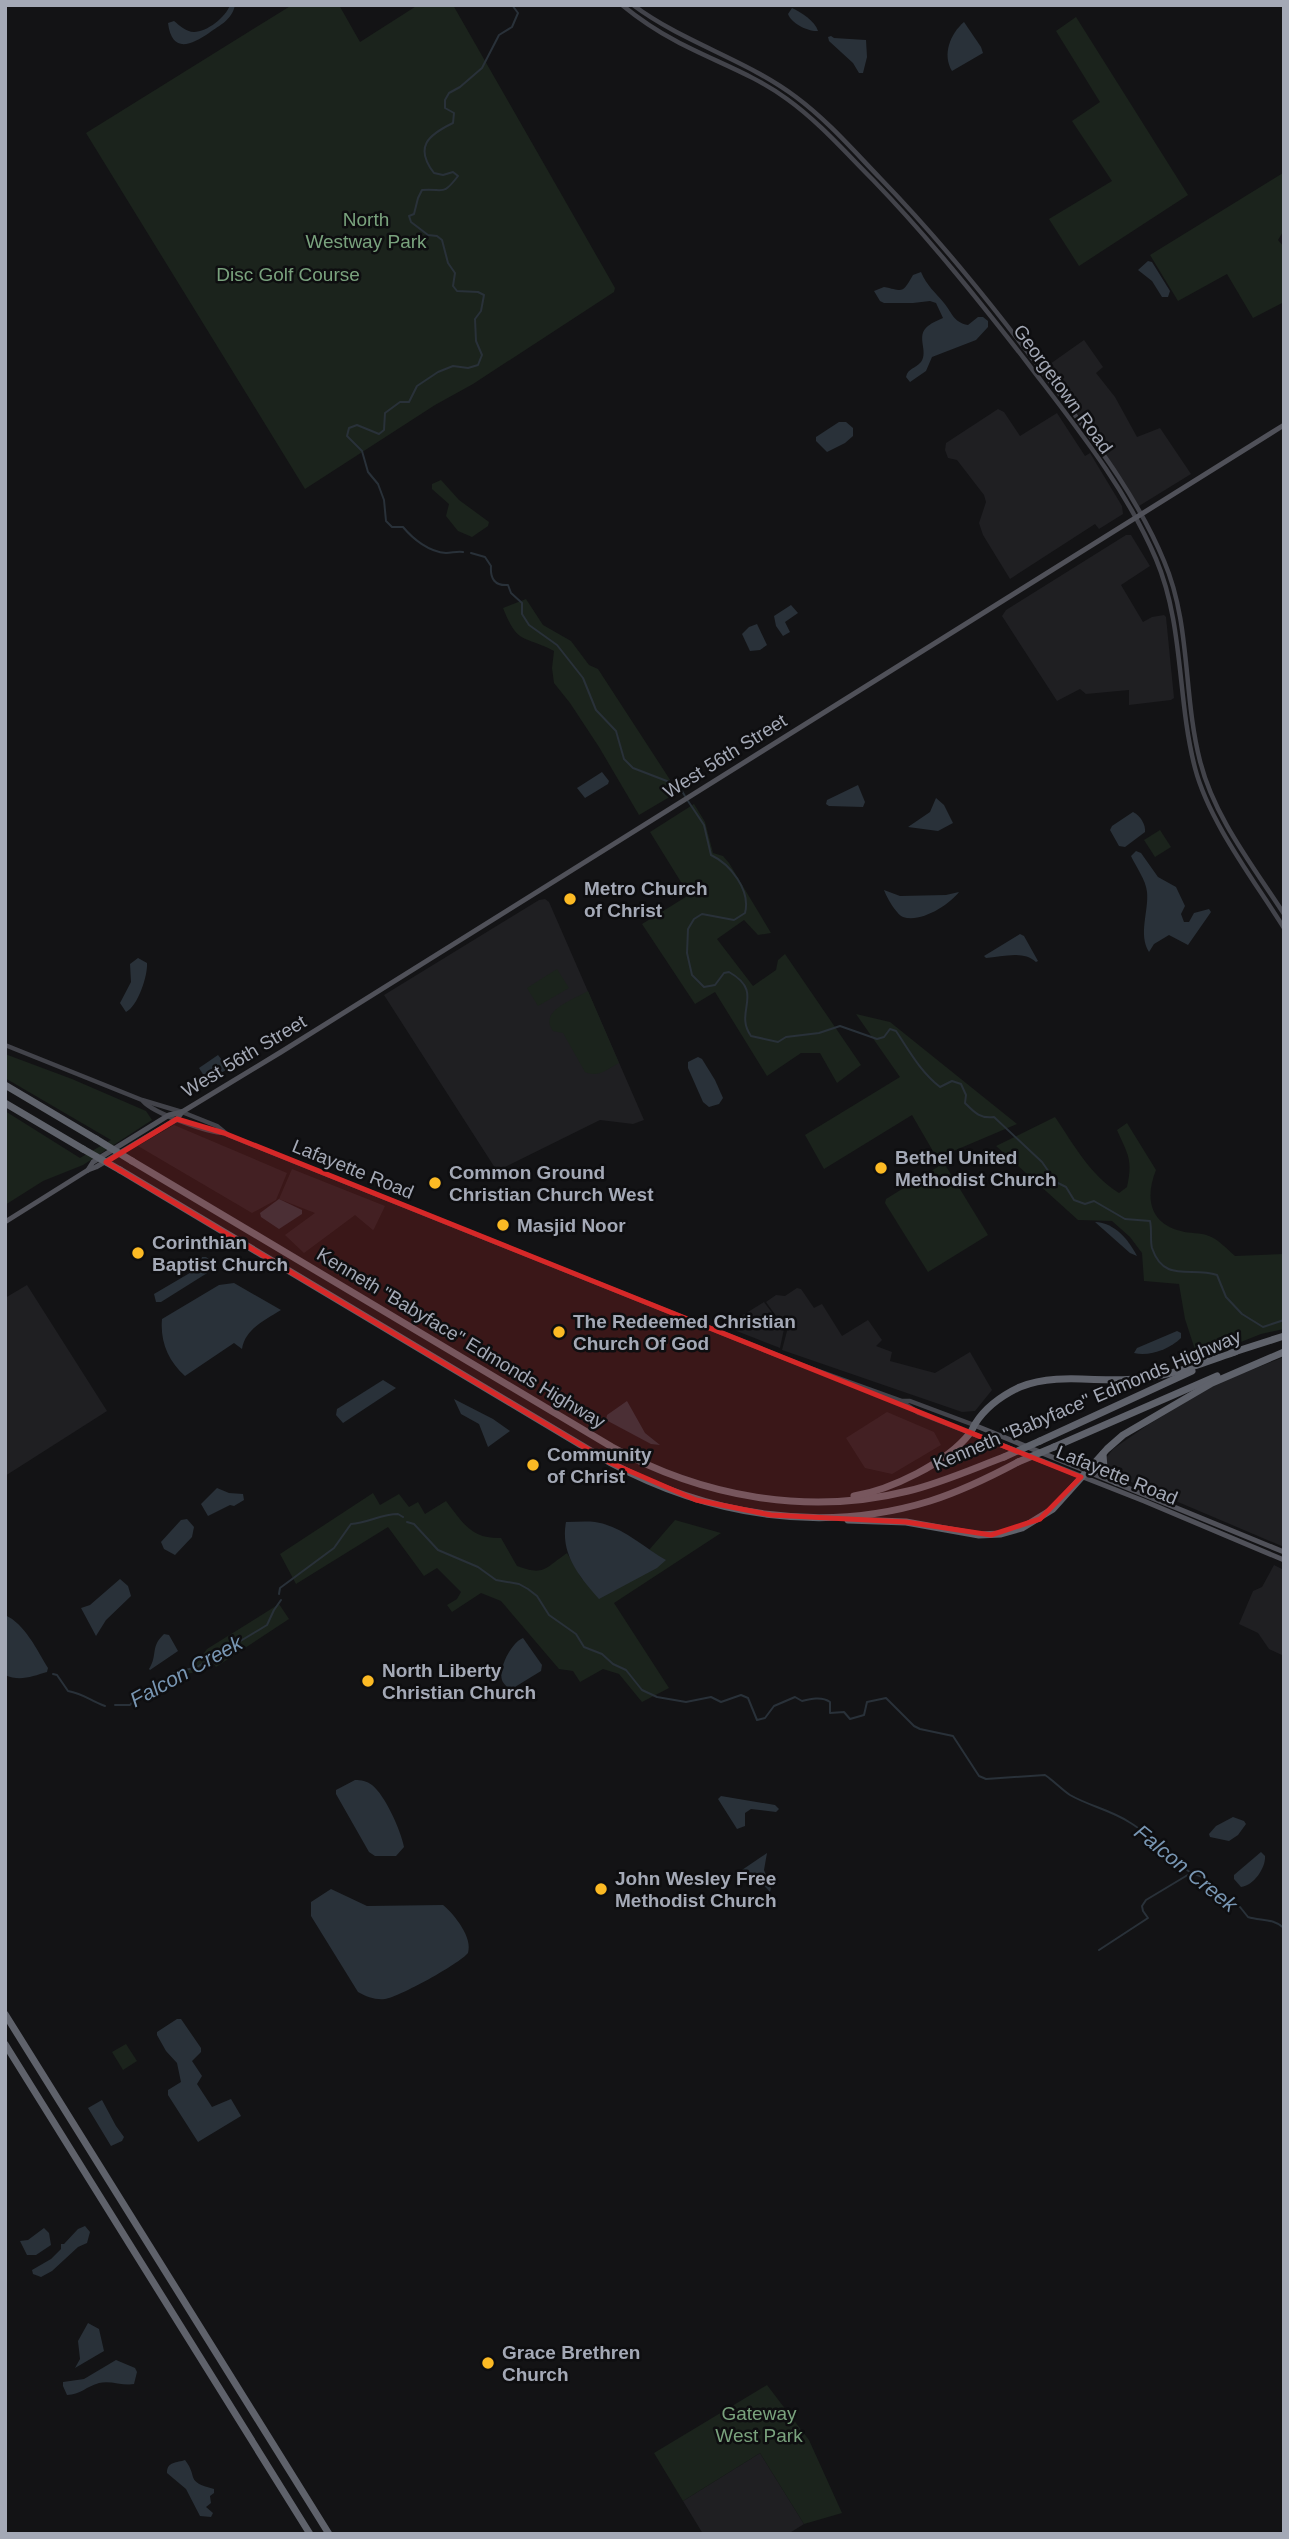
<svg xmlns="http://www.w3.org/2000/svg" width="1289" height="2539" font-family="Arial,sans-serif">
	<rect width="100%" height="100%" fill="#131315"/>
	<g fill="#1f1f22">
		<path d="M1084 340 1103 367 1096 373 1115 397 1137 437 1160 428 1191 474 1139 506 1089 429 1043 369Z"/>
		<path d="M998 409 1004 412 1020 436 1057 413 1085 456 1090 453 1122 506 1123 514 1099 529 1095 524 1010 579 983 535 979 523 986 502 984 495 957 460 948 458 945 450 946 443Z"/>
		<path d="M1126 535H1131L1150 566 1121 585 1143 622 1152 617 1164 615 1166 617 1174 698 1171 700 1129 705V690L1086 694 1080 689 1057 701 1002 616 1006 610Z"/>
		<path d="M545 899 549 902 644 1120 633 1124 600 1120 497 1171 384 995 539 900Z"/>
		<path d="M174 1125 287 1173 276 1200 252 1213 138 1146Z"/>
		<path d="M292 1169 385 1206 374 1229 373 1230 355 1215 304 1253 285 1235 315 1213 279 1199Z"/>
		<path d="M27 1285 107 1411 5 1476V1298Z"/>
		<path d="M797 1288 801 1289 814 1308 822 1304 842 1336 868 1320 882 1340 876 1346 892 1352 890 1361 935 1373 970 1352 992 1390 975 1411 962 1412 782 1350 787 1331 766 1302 776 1295 785 1296Z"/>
		<path d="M764 1302 784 1329 780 1348 734 1330 735 1320Z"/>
		<path d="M1284 1357V1547L1112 1474 1107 1467V1457L1113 1449 1149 1424 1216 1384Z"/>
		<path d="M887 1412 934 1432 941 1445 892 1474 865 1468 846 1438Z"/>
		<path d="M1274 1565 1284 1570V1656L1269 1649 1258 1633 1239 1624 1253 1591 1262 1587Z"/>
		<path d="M760 2453 804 2524 788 2534H703L683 2501Z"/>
	</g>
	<g fill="#1b231c">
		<path d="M292 5H339L360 42 418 5H453L615 288 614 292 473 384 435 405 305 489 86 133Z"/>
		<path d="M1076 17 1188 195 1079 266 1049 219 1112 181 1072 121 1100 102 1056 31Z"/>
		<path d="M1283 173 1284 230 1278 240 1284 247V302L1253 318 1227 274 1178 301 1150 255Z"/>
		<path d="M441 480 459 500 489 522 488 526 472 537 458 531 446 516 449 504 432 489V484Z"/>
		<path d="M526 599 543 625 571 641 589 665 598 669 678 792 639 815 599 747 570 703 554 683 552 668 554 651C524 635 518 646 503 608Z"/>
		<path d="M694 804 705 822 713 853 723 856 729 863 771 933 758 935 744 920 717 939 753 986 776 970 778 960 785 954 861 1065 837 1083 820 1053H801L767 1076 715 992 695 1004 642 924 689 895 650 832Z"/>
		<path d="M1160 830 1171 847 1155 857 1144 840Z"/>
		<path d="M557 969 569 988 538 1006 527 988Z"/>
		<path d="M588 991 619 1063C607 1069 599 1078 585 1072L563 1033 553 1031C538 1011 573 1000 588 991Z"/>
		<path d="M856 1014 890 1022 1017 1124 937 1158 912 1115 824 1169 805 1135 900 1077Z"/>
		<path d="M5 1054 72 1079 146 1111 152 1120 83 1165 43 1181 5 1205V1111L80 1158 111 1140 5 1078Z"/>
		<path d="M1055 1117C1074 1145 1090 1175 1119 1193L1127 1187C1133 1159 1128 1155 1117 1130L1127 1123 1156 1170C1145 1197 1149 1223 1181 1231 1190 1234 1200 1232 1209 1236 1218 1239 1228 1250 1235 1256L1284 1254V1329L1261 1334 1198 1359 1185 1319 1179 1284 1144 1281 1142 1253 1130 1237 1112 1221 1078 1220 996 1146Z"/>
		<path d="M944 1163 988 1235 928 1272 885 1203 886 1199Z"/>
		<path d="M373 1493 380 1505 399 1494 409 1507 418 1502 425 1514 446 1501C463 1523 471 1539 501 1538L517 1566C544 1576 544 1569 567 1553L582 1579 613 1591 665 1560 649 1550 675 1520 721 1533 614 1603 669 1688 642 1702 619 1674 603 1669 580 1682 573 1671 559 1669 501 1601 481 1593 452 1612 447 1605 457 1599 461 1592 437 1568 424 1576 388 1527 296 1584 280 1554Z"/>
		<path d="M279 1604 289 1619 216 1667 213 1663 192 1673 183 1674 199 1660 207 1649Z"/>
		<path d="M126 2044 137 2061 123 2070 112 2052Z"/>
		<path d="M767 2385 809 2440 842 2513 804 2524 760 2453 683 2501 654 2453Z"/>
	</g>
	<g fill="#293139">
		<path d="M230 5H235C232 20 220 25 209 33 191 45 172 54 168 23L174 21C179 25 186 32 194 32 207 32 226 17 230 5Z"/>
		<path d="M792 8C801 12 815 21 818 31 808 32 791 23 788 14Z"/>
		<path d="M964 22 981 47 983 53 952 71C942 55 950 34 964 22Z"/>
		<path d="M831 36 834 38 866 40 867 57 863 73H859L853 63 829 41 828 37Z"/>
		<path d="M1148 261 1152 262 1170 291 1168 297H1162L1152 281 1138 270Z"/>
		<path d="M921 272C927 286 935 292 944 303 953 314 953 322 968 325L978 317H983L988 321V327L976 340 932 357 926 371 910 382 906 377C908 368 915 369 921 362 929 351 915 336 928 326 933 322 939 320 943 318L936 303 930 301 913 303H884L880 301 874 291 884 287C904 291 902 294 913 275Z"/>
		<path d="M839 422H846L853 428V436L845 443 827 452 816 441V437Z"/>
		<path d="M791 605 798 613 785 622 790 632 783 636 776 626 774 616Z"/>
		<path d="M757 624 767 645 760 650 750 651 742 634 749 627Z"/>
		<path d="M602 772 609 781 608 784 585 798 577 788Z"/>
		<path d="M858 785 865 802 863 807 829 806 826 804 827 800Z"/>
		<path d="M936 798 944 805 953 823 938 831 908 827 930 812Z"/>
		<path d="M1133 812C1140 815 1146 825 1145 832L1125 847 1119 846 1110 830 1112 826Z"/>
		<path d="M1136 851 1141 853 1158 877 1176 887 1185 906 1181 914 1184 922H1189L1194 913 1209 909 1211 912 1188 945 1169 935 1154 944 1149 952C1138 934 1149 911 1147 892 1146 880 1136 867 1131 856Z"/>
		<path d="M884 890 900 896 946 895 959 892C949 905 921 923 903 917 896 914 886 896 884 890Z"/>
		<path d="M1020 934 1024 936 1038 961 1036 962C1023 950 1002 957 986 958L984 956Z"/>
		<path d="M138 958 147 963C148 975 138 1006 126 1012L120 1003 131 982 130 964Z"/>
		<path d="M218 1055 229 1069 206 1079 199 1068Z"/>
		<path d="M698 1057 702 1059 715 1080 723 1098 719 1104 709 1107 703 1102 688 1068V1062Z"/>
		<path d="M279 1199 302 1210V1214L279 1229 261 1217 260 1213Z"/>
		<path d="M1095 1222C1115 1223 1128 1239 1137 1256L1130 1253Z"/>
		<path d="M202 1257H206L214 1263 212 1270 161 1302H156L154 1294 200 1267Z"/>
		<path d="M234 1283 281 1310C265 1320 245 1329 242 1349L234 1343 185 1376C168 1361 160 1341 162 1319L219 1285Z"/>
		<path d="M1177 1331 1181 1333V1338C1170 1349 1149 1357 1134 1353L1137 1348Z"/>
		<path d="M383 1380 396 1388 343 1423 336 1415 337 1409Z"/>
		<path d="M454 1399 493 1419 510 1431 488 1447 479 1424 461 1414Z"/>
		<path d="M627 1401 645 1433 660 1445 651 1444 606 1420 607 1415Z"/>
		<path d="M217 1488 229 1493 243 1494 244 1500 234 1506 230 1505 208 1516 201 1504Z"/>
		<path d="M187 1519 194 1527 192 1537 175 1555 164 1549 161 1542 181 1520Z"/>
		<path d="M566 1522C576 1522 586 1521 595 1522 622 1526 643 1547 666 1560L657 1568 599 1599C579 1576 560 1554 566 1522Z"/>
		<path d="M120 1579 128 1586 131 1596 106 1620 96 1636 81 1608 90 1605Z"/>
		<path d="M5 1615C25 1624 37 1650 48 1668L47 1672C33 1676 20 1682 5 1675Z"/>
		<path d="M164 1634 169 1635 178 1651 150 1670 149 1669C158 1655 150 1647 164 1634Z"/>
		<path d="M523 1638 542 1665 541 1671 510 1690C507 1687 503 1683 502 1680 498 1668 512 1642 523 1638Z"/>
		<path d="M355 1780C361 1780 367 1781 372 1785 385 1795 401 1831 404 1847L396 1856H375L369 1852 336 1794V1790Z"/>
		<path d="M721 1796 775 1805 779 1809 776 1812 751 1809 745 1813V1826L737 1829 718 1799Z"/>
		<path d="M1233 1817 1244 1821 1246 1824 1238 1835 1229 1841 1210 1837 1209 1834 1216 1826Z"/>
		<path d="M1261 1852 1265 1856C1266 1868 1253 1886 1241 1887L1234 1879V1875Z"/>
		<path d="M767 1853 764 1870 771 1888 770 1892 754 1875 739 1872Z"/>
		<path d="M331 1889 367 1906 443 1905C455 1915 473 1938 468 1953 459 1964 399 1997 385 1999 375 2000 367 1997 358 1992L311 1916V1902Z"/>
		<path d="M177 2019H181L201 2048V2052L192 2061 202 2076 197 2084 212 2107 231 2099 241 2116 198 2142 168 2095V2090L181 2082 177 2063 166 2051 157 2035V2032Z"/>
		<path d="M102 2100 116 2126 124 2137 122 2141 111 2146 88 2108Z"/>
		<path d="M85 2226 90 2232 87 2243 78 2247 52 2271 41 2277 33 2274 32 2270 51 2259 61 2249V2244H64L78 2229Z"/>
		<path d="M44 2228 49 2233 51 2245 36 2255H27L20 2241 28 2240Z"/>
		<path d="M88 2323 99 2329 104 2351 75 2368 80 2359 78 2341Z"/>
		<path d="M116 2360 135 2368 137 2372 134 2384C123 2386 110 2380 99 2383 87 2386 80 2395 67 2395L63 2386V2382L84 2379Z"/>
		<path d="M185 2460C199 2478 184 2481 214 2489V2493L210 2496 211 2503 206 2507 213 2513 211 2517 200 2516 186 2489 167 2473C167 2461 177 2463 185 2460Z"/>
	</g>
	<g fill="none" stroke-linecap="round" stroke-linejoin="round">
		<g stroke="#293139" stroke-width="2">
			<path d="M463 552C457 551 452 553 446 553 429 552 413 539 403 527H392L386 521 384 500 378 484 368 472 362 451 347 436 349 428 357 425 379 434 384 430 385 413 400 402H409L417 386 438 372 453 366 468 368 478 365 482 355 476 341 475 319 481 311 484 295 478 292 457 291 453 286 455 273 448 263 442 240 437 236 428 235 411 222 409 216 414 214 418 198 422 190C444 188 442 197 458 176L453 172 443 175 434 173C414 147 428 135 453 123L454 113 445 108V100L449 93 460 87 482 68 499 35 512 27 518 13 512 5"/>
			<path d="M471 553 485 557 491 566C490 579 495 586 508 585L511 593 522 603V614L529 625 557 645 583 678 596 710 616 731 624 759 633 768 672 783 680 788 685 796"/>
			<path d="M688 801 704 825 711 855C730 864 751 890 745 913L734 920 702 914 694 919 688 929 687 953 692 975 704 987 715 985 724 973 729 972C766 993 733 1011 751 1036L778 1042 786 1037 819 1033 840 1026 877 1039 884 1037 890 1029 896 1031C910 1052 920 1071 940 1087L952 1081 961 1084 966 1095 965 1103C974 1112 980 1119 994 1117L1042 1162 1056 1182 1066 1187 1074 1200 1085 1204 1094 1201 1125 1219 1150 1221C1152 1230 1150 1240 1152 1248 1164 1284 1192 1266 1217 1275L1226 1297 1242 1314 1263 1327 1284 1320"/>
			<path d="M407 1522 414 1524 438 1550 478 1567 496 1580 519 1584 528 1589 537 1596 549 1615 576 1634 584 1647 602 1654 613 1664 626 1670 642 1690 657 1697 686 1702 711 1697 721 1702 741 1695 748 1698 757 1720 765 1718 774 1706 795 1697 802 1701C810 1699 822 1696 830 1702V1713L844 1712 850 1719 864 1715 867 1702 886 1698 914 1726 920 1729 953 1736 979 1776 986 1779 1045 1775C1054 1781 1061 1789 1070 1795 1089 1806 1111 1810 1129 1822 1151 1835 1167 1854 1187 1870 1195 1877 1208 1874 1211 1888L1240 1907 1248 1917C1260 1921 1274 1918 1284 1928"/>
			<path d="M279 1594 280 1588 334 1548 351 1524C368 1523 381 1514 398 1514L403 1517"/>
			<path d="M53 1674 57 1675 68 1691C85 1694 90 1701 105 1706"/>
			<path d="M115 1705H130L138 1695 157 1687 170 1674 197 1667 267 1625 274 1610 281 1600"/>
			<path d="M1099 1950 1148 1918 1143 1911 1142 1906 1146 1900 1191 1873"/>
		</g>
		<g stroke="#42434a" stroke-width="4.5">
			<path d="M622 5C639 19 657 31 676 41 713 61 753 74 787 99 819 122 845 152 873 180 928 237 977 298 1026 361 1073 423 1125 486 1156 559 1184 625 1177 699 1195 768 1209 822 1254 880 1284 928"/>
			<path d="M633 5C684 43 745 59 796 97 827 120 853 150 880 178 944 244 1000 315 1055 388 1095 442 1138 498 1164 561 1191 624 1183 695 1200 761 1214 817 1253 866 1284 914"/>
			<path d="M5 1045 142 1100 182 1112 217 1126 228 1135 802 1365 902 1401H910L974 1425"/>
			<path d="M143 1101C153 1113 208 1133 224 1133"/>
			<path d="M902 1402 919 1413 970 1433"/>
		</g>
		<g stroke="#505159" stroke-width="5">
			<path d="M88 1170 93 1162 169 1115 182 1112 281 1052 1284 425"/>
			<path d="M5 1222 88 1170 96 1167 177 1119 182 1112"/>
			<path d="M974 1425 1284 1552"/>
			<path d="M971 1433 1144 1501 1284 1560"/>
		</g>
		<g stroke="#5f626b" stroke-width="7">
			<path d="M5 1085 96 1139"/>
			<path d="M5 1103 83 1149"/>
			<path d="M132 1161 612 1447C702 1497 808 1516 908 1491 941 1483 972 1469 1004 1457"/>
			<path d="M120 1170 611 1463C709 1516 823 1534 930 1501 961 1491 990 1477 1018 1462"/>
			<path d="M1231 1353 1284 1336"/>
			<path d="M1040 1441 1192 1371"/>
			<path d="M1054 1447 1217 1376"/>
			<path d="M1103 1454 1104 1468 1116 1482"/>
			<path d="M854 1496C890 1490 947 1463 970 1433 972 1431 973 1427 975 1424 985 1408 1003 1395 1020 1387 1057 1372 1099 1383 1137 1379 1171 1376 1203 1363 1235 1352"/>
			<path d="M848 1520 906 1522 979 1535 1001 1534 1022 1528 1053 1509 1107 1449 1123 1435 1212 1383 1284 1352"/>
			<path d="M5 2014 329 2534"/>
			<path d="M5 2044 310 2534"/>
		</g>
		<g stroke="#5f626b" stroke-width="7">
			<path d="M96 1139 132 1161"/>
			<path d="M83 1149 120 1170"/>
			<path d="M1004 1457 1040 1441"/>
			<path d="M1018 1462 1054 1447"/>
		</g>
	</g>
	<path fill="#d62828" fill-opacity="0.2" stroke="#d62828" stroke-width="5" stroke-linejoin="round" d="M177 1119 224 1133 1081 1477 1040 1519 991 1535 906 1522 771 1515 696 1500 611 1463 106 1162Z"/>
	<g fill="#fcba24" stroke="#0e0e10" stroke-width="2.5">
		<circle cx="570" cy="899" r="7"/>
		<circle cx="881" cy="1168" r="7"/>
		<circle cx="435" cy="1183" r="7"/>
		<circle cx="503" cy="1225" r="7"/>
		<circle cx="138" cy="1253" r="7"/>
		<circle cx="559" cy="1332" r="7"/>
		<circle cx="533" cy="1465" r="7"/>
		<circle cx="368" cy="1681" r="7"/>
		<circle cx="601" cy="1889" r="7"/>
		<circle cx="488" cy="2363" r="7"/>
	</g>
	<g text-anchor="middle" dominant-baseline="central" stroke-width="5" stroke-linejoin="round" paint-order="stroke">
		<g font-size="19" fill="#79a27d" stroke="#0e0e10">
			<text x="366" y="219">North<tspan x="366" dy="22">Westway Park</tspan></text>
			<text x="288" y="274">Disc Golf Course</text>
			<text x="759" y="2413">Gateway<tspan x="759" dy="22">West Park</tspan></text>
		</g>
		<g font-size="19" fill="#a4a9b6" stroke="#0e0e10">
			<text transform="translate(1063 389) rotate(54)">Georgetown Road</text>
			<text transform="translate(725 756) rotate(-32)">West 56th Street</text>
			<text transform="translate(244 1056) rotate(-31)">West 56th Street</text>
			<text transform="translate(353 1169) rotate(22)">Lafayette Road</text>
			<text transform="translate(461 1338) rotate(31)">Kenneth "Babyface" Edmonds Highway</text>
			<text transform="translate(1087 1400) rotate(-23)">Kenneth "Babyface" Edmonds Highway</text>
			<text transform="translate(1117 1475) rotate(22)">Lafayette Road</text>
		</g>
		<g font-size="19" font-weight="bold" fill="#a4a9b6" stroke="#0e0e10" text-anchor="start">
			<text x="584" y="888">Metro Church<tspan x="584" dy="22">of Christ</tspan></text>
			<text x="895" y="1157">Bethel United<tspan x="895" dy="22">Methodist Church</tspan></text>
			<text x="449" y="1172">Common Ground<tspan x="449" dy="22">Christian Church West</tspan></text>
			<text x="517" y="1225">Masjid Noor</text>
			<text x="152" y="1242">Corinthian<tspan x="152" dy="22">Baptist Church</tspan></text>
			<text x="573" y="1321">The Redeemed Christian<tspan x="573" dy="22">Church Of God</tspan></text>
			<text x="547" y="1454">Community<tspan x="547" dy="22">of Christ</tspan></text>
			<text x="382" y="1670">North Liberty<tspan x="382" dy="22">Christian Church</tspan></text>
			<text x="615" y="1878">John Wesley Free<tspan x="615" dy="22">Methodist Church</tspan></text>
			<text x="502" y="2352">Grace Brethren<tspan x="502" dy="22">Church</tspan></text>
		</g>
		<g font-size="21" font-style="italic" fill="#7896b3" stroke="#0e0e10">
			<text transform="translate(186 1671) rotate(-29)">Falcon Creek</text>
			<text transform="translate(1186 1868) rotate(39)">Falcon Creek</text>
		</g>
	</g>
	<rect width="1289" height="2539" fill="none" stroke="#a4a9b6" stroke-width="14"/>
</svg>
